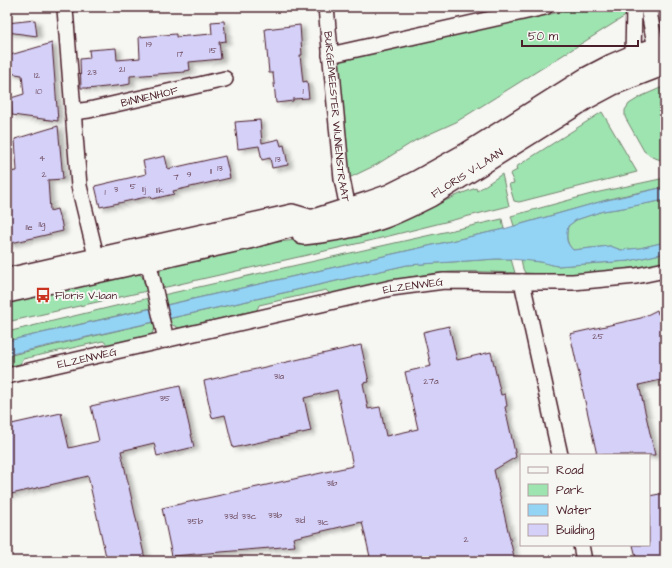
<svg xmlns="http://www.w3.org/2000/svg" width="672" height="568" font-family="'Architects Daughter',sans-serif">
	<defs>
		<filter id="shadow"><feDropShadow dx="4.5" dy="2.5" stdDeviation="2" flood-color="#0004"/></filter>
	</defs>
	<rect width="100%" height="100%" fill="#f6f6f2"/>
	<filter id="ink" filterUnits="userSpaceOnUse"><feTurbulence type="fractalNoise" baseFrequency=".025" numOctaves="2"/><feDisplacementMap in="SourceGraphic" scale="8" xChannelSelector="R" yChannelSelector="G"/><feConvolveMatrix kernelMatrix="1 2 1 2 8 2 1 2 1" color-interpolation-filters="sRGB"/></filter>
	<g filter="url(#ink)">
		<g fill="#9ee4b0" stroke="#74826e">
			<path d="M582 7H624L627 15 456 122 416 140 376 165 349 178 334 62Z"/>
			<path d="M665 86V161H664L652 157 644 151 625 117V110L629 104 642 96Z"/>
			<path d="M602 112 637 172 519 202 514 201 509 184 514 183 510 174 517 170 516 167Z"/>
			<path d="M502 174 509 206 369 241 162 288C158 278 158 276 162 267L257 244 318 238 404 216 432 207 460 194 476 188 477 191Z"/>
			<path d="M665 178V187L617 197 514 226 511 216 595 193Z"/>
			<path d="M665 200V242L640 248 621 250 610 246 573 250C566 243 566 236 568 226L576 220 603 211 623 208Z"/>
			<path d="M502 219 504 229 166 305 163 295Z"/>
			<path d="M665 253V262C619 273 572 277 525 273L523 269 521 259 541 262 557 266 629 261Z"/>
			<path d="M496 259H511L515 273C487 272 459 270 431 274 397 278 364 287 331 295L326 290 259 305 257 310 179 328 170 324 168 319 407 265Z"/>
			<path d="M135 272 142 276 147 291 7 322V301Z"/>
			<path d="M149 298 151 308 7 341V332Z"/>
			<path d="M155 322 156 327 151 335 108 345 103 341 23 359 20 364 7 367V356Z"/>
		</g>
		<path fill="#93d4f5" stroke="#768ca4" d="M665 187V200L623 208 603 211 576 220 568 226C566 237 565 242 573 250L610 246 621 250 640 248 665 242V253L629 261 557 266 541 262 511 259H496L407 265 7 355V341L504 229 603 201Z"/>
		<g fill="#d5d0f8" stroke="#4a1f2b" filter="url(#shadow)">
			<path d="M35 20 37 36 7 32V23Z"/>
			<path d="M224 21 226 41 219 42 221 59 189 62 190 70 185 71V72L130 76V84L125 85 87 89V88H81L80 59 90 58 89 50 116 48 117 60 140 58 139 37 176 34V37L212 34 211 22Z"/>
			<path d="M300 25 302 55H300L303 82 307 81 309 98 293 99V101L276 103 273 73H269L265 29Z"/>
			<path d="M52 43 58 121 12 115 11 98 24 94 22 75 9 73 7 56Z"/>
			<path d="M260 120 262 143 279 139 281 146 284 145 288 165 272 168 270 158 262 160 259 146 238 149 235 122Z"/>
			<path d="M58 126 63 179 48 180 50 211 57 209 60 220H61L63 231 7 244V172L17 171 15 139Z"/>
			<path d="M165 156 168 169 225 156 230 178 173 191 174 194 152 199 151 196 100 207 95 186 146 174 143 161Z"/>
			<path d="M657 310 658 314 665 313V379L639 385 655 455H597L570 334 641 318Z"/>
			<path d="M449 326 457 360 491 352 501 395 505 394 507 406 505 407 516 457 494 470 515 561H371L362 522 293 538 295 546 172 556 162 508 353 466 337 390 304 398 311 431 233 448 225 415 212 418 204 381 361 345 369 382 363 383 368 409 380 407 386 436 418 429 405 372 431 366 423 332Z"/>
			<path d="M180 386 194 447 157 456 154 443 121 451 145 559 107 561 88 476 7 495V425L61 413 69 448 99 441 91 406Z"/>
			<path d="M665 493V561H637L633 545H649V496Z"/>
		</g>
		<g fill="none" stroke-linecap="round" stroke-linejoin="round">
			<defs>
				<g id="street">
					<path id="s1" d="M326 7 342 179 350 218"/>
					<path d="M634 7 633 56 636 65"/>
					<path d="M648 7 658 59"/>
					<path d="M65 9 79 186 96 256"/>
					<path d="M330 55 545 7"/>
					<path id="s2" d="M73 112 89 110 225 79"/>
					<path d="M148 260 166 340"/>
					<path d="M7 276 292 212 316 219"/>
					<path d="M522 282 560 455"/>
					<path id="s3" d="M7 376 391 288 444 281 522 282H573L636 276 665 270"/>
					<path d="M581 545 584 561"/>
				</g>
				<g id="secondary">
					<path id="s4" d="M303 234C327 232 357 226 379 219 397 213 414 204 430 196L585 99 613 84 665 64"/>
					<path d="M7 292 253 237 317 219 367 203 390 195 418 181 468 153 587 78 612 65 633 56 665 46"/>
				</g>
			</defs>
			<use href="#street" stroke="#4a1f2b" stroke-width="18"/>
			<use href="#secondary" stroke="#4a1f2b" stroke-width="24"/>
			<use href="#street" stroke="#f6f6f2" stroke-width="15"/>
			<use href="#secondary" stroke="#f6f6f2" stroke-width="21"/>
		</g>
	</g>
	<defs>
		<symbol id="bus-bare" viewBox="-9 -9 18 18"><path d="M-5-6H5V4H4V6H2V4H-2V6H-4V4H-5ZM-3.5-4V0h7V-4ZM-3.5 1.2v1.5H-2V1.2ZM2 1.2v1.5H3.5V1.2Z" fill="#c8321e" stroke="#f6f6f2" stroke-width="2.5" paint-order="stroke"/></symbol>
	</defs>
	<g fill-rule="evenodd">
		<use href="#bus-bare" x="32" y="284" width="22" height="22"/>
	</g>
	<g text-anchor="middle" dominant-baseline="central" stroke-width="4" stroke-linejoin="round" paint-order="stroke">
		<g font-size="9" fill="#6d4b5e">
			<text x="149" y="44">19</text>
			<text x="213" y="50">15</text>
			<text x="180" y="54">17</text>
			<text x="122" y="69">21</text>
			<text x="92" y="72">23</text>
			<text x="37" y="75">12</text>
			<text x="39" y="91">10</text>
			<text x="303" y="91">1</text>
			<text x="42" y="158">4</text>
			<text x="278" y="159">13</text>
			<text x="220" y="168">13</text>
			<text x="211" y="171">11</text>
			<text x="44" y="174">2</text>
			<text x="189" y="174">9</text>
			<text x="176" y="177">7</text>
			<text x="133" y="186">5</text>
			<text x="116" y="189">3</text>
			<text x="144" y="189">11j</text>
			<text x="160" y="190">11k</text>
			<text x="105" y="192">1</text>
			<text x="42" y="224">11g</text>
			<text x="29" y="227">11e</text>
			<text x="598" y="336">25</text>
			<text x="279" y="376">31a</text>
			<text x="431" y="381">27a</text>
			<text x="165" y="398">35</text>
			<text x="332" y="483">31b</text>
			<text x="275" y="515">33b</text>
			<text x="231" y="516">33d</text>
			<text x="249" y="516">33c</text>
			<text x="300" y="520">31d</text>
			<text x="195" y="521">35b</text>
			<text x="323" y="522">31c</text>
			<text x="466" y="539">2</text>
		</g>
		<g font-size="11" fill="#4a1f2b" stroke="#f6f6f2">
			<text stroke="none"><textPath href="#s2" startOffset="78">BINNENHOF</textPath></text>
			<text stroke="none"><textPath href="#s1" startOffset="110">BURGEMEESTER WIJNENSTRAAT</textPath></text>
			<text stroke="none"><textPath href="#s4" startOffset="177">FLORIS V-LAAN</textPath></text>
			<text stroke="none"><textPath href="#s3" startOffset="416">ELZENWEG</textPath></text>
			<text stroke="none"><textPath href="#s3" startOffset="82">ELZENWEG</textPath></text>
		</g>
		<g font-size="11" fill="#4a1f2b" stroke="#f6f6f2" text-anchor="start">
			<text x="55" y="295">Floris V-laan</text>
		</g>
	</g>
	<rect width="672" height="568" fill="none" stroke="#f6f6f2" stroke-width="24"/>
	<rect x="12" y="12" width="648" height="544" fill="none" stroke="#4a1f2b" stroke-width="1.5" filter="url(#ink)"/>
	<rect x="520" y="454" width="130" height="92" fill="#f6f6f2" stroke="#b1a0a2"/>
	<rect x="528" y="467" width="20" height="6" fill="#f6f6f2" stroke="#b1a0a2"/>
	<text x="556" y="474" font-size="12" fill="#4a1f2b">Road</text>
	<rect x="528" y="484" width="20" height="12" fill="#9ee4b0" stroke="#b1a0a2"/>
	<text x="556" y="494" font-size="12" fill="#4a1f2b">Park</text>
	<rect x="528" y="504" width="20" height="12" fill="#93d4f5" stroke="#b1a0a2"/>
	<text x="556" y="514" font-size="12" fill="#4a1f2b">Water</text>
	<rect x="528" y="524" width="20" height="12" fill="#d5d0f8" stroke="#b1a0a2"/>
	<text x="556" y="534" font-size="12" fill="#4a1f2b">Building</text>
	<path d="M522 40v6h116v-6" fill="none" stroke="#4a1f2b" stroke-width="2"/>
	<text x="528" y="40" font-size="12" fill="#4a1f2b" stroke="#f6f6f2" stroke-width="3" paint-order="stroke">50 m</text>
</svg>
